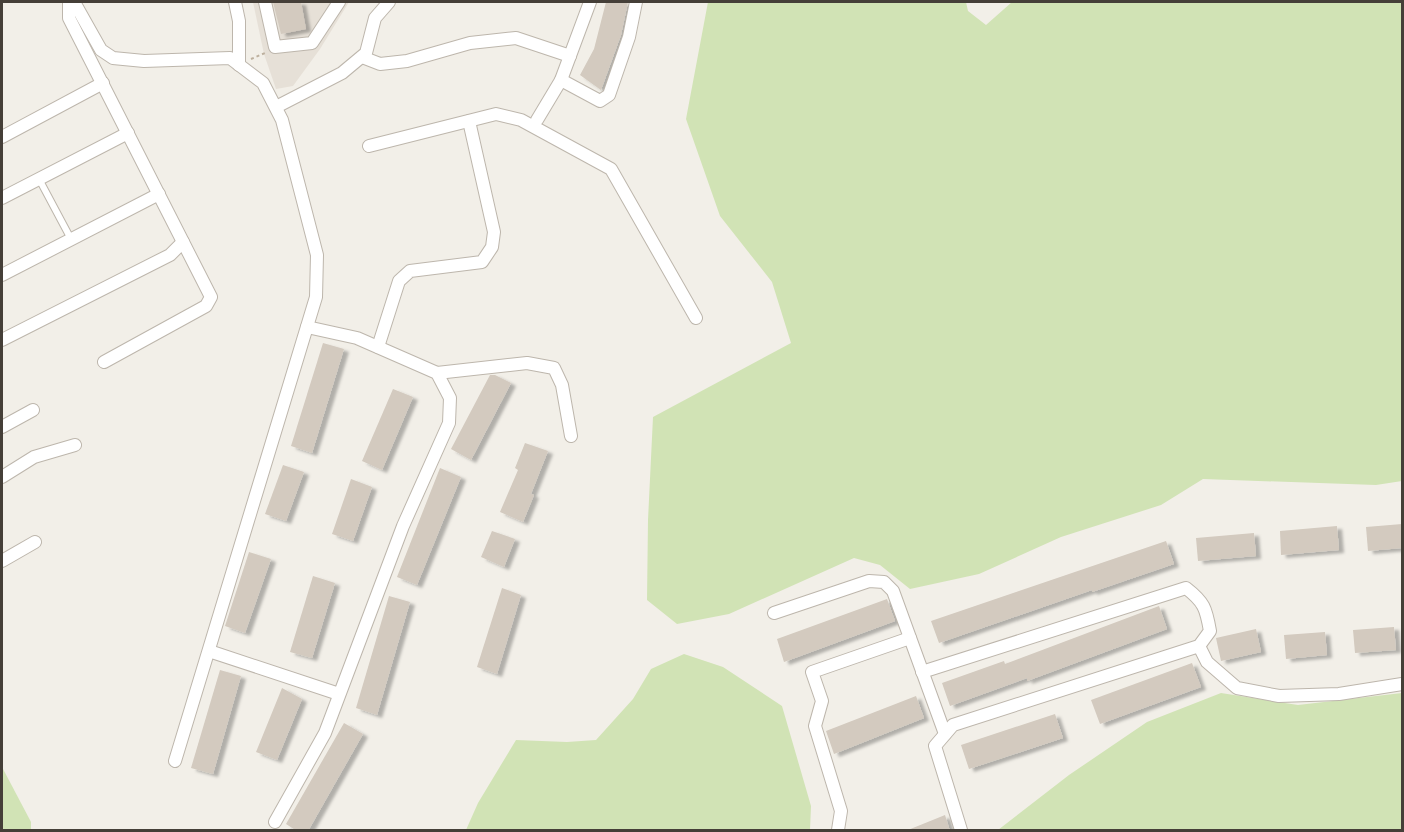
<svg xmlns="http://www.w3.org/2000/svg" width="1404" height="832" font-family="Lato,sans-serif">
	<defs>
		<filter id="shadow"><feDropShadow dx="5" dy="3" stdDeviation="1.5" flood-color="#0004"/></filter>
	</defs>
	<rect width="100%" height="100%" fill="#f2efe8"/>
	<path fill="#e6e0d7" d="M253 2H349L320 49 293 86 276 89 264 54Z"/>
	<g fill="#d1e3b5">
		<path d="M708 2H966L968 11 986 25 1012 2H1402V481L1376 485 1203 479 1161 505 1061 537 979 574 910 589 880 565 854 558 729 614 677 624 647 600 648 520 653 417 791 343 772 282 720 216 686 119Z"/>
		<path d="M684 654 723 667 782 706 811 806 810 830H466L478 803 516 740 567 742 596 740 633 699 651 669Z"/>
		<path d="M1221 693 1298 705 1402 693V830H998L1069 775 1147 722Z"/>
		<path d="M2 767 31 822V830H2Z"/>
	</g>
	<g fill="#d3cabf" filter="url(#shadow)">
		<path d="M273 2H301L306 29 281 34Z"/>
		<path d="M606 2H628L621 35 601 90 580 75 594 49Z"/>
		<path d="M323 343 344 349 312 453 291 446Z"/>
		<path d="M490 375H495L511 383 471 460 451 449Z"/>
		<path d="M393 389 413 397 382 470 362 461Z"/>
		<path d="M525 443 548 451 531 494 534 495 523 522 500 512 518 470 515 468Z"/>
		<path d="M283 465 304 472 286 521 265 514Z"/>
		<path d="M440 468 461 477 417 585 397 577Z"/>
		<path d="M351 479 372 487 353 541 332 534Z"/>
		<path d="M1402 524V548L1368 551 1366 527Z"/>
		<path d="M1337 526 1339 550 1281 555 1280 531Z"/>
		<path d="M492 531 515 539 504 567 481 557Z"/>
		<path d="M1254 533 1256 556 1198 561 1196 538Z"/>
		<path d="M1166 541 1174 564 1092 592V590L939 643 931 621Z"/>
		<path d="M249 552 271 559 245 633 225 626Z"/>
		<path d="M313 576 335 583 312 658 290 652Z"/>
		<path d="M502 588 521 595 497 674 477 667Z"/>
		<path d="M389 596 410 602 377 715 356 708Z"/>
		<path d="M887 599 895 621 784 662 777 639Z"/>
		<path d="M1159 606 1167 629 1027 681V678L950 706 942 683 1004 661 1005 664Z"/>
		<path d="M1394 627 1396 650 1355 653 1353 630Z"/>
		<path d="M1256 629 1261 652 1221 661 1216 638Z"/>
		<path d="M1325 632 1327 655 1286 659 1284 635Z"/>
		<path d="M1192 663 1201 687 1100 724 1091 700Z"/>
		<path d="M220 670 241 676 213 774 191 768Z"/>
		<path d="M282 688 302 699 277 760 256 752Z"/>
		<path d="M916 696 924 718 834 754 826 731Z"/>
		<path d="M1055 714 1063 738 969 769 961 745Z"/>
		<path d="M344 723 363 734 308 831H297L286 824Z"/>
		<path d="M945 815 950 831H908V830Z"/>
	</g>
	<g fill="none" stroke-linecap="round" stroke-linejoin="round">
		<defs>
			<path id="lane" d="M39 179 71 239"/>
			<g id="street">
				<path d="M69 2V18L211 297 206 306 104 362"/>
				<path d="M74 2 101 50 113 58 144 61 230 58 263 83 282 120 317 255 316 297 175 761"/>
				<path d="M235 2 239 21V65"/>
				<path d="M265 2 275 47 312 43 339 2"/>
				<path d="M362 57 380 64 407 61 470 43 516 38 570 56"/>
				<path d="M561 80 600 101 609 95 629 37 636 2"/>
				<path d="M276 107 342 73 366 53 375 18 389 2"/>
				<path d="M537 120 561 80 590 2"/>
				<path d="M2 137 103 83"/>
				<path d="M369 146 496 114 521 120 611 169 696 318"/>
				<path d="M2 198 128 133"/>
				<path d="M2 275 159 194"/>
				<path d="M2 340 170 255 183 242"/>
				<path d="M378 347 399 281 410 271 482 262 492 247 494 232 469 121"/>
				<path d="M437 373 527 363 554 368 562 385 571 436"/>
				<path d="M2 427 33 410"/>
				<path d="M2 477 34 457 75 445"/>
				<path d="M2 561 35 542"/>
				<path d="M774 613 869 581 884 582 893 591 945 734"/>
				<path d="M1199 646 1207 662 1237 688 1279 696 1339 694 1402 684"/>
				<path d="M209 651 339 694"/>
				<path d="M922 672 1186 588C1204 602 1206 608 1210 631L1199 646 953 725 935 746 961 830"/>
				<path d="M275 822 325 733 403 526 449 423 450 398 437 373 357 338 307 327"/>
				<path d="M838 830 841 811 815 726 822 701 812 672 910 638"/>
			</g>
		</defs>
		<use href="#lane" stroke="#bdb6ac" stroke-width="8"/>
		<use href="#street" stroke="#bdb6ac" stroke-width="14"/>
		<path stroke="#bdb09e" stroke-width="2" stroke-dasharray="3 3" stroke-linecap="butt" d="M251 59 265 53"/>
		<use href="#lane" stroke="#fff" stroke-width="6"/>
		<use href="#street" stroke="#fff" stroke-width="12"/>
	</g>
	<rect width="1404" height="832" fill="none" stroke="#453f38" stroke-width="6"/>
</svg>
